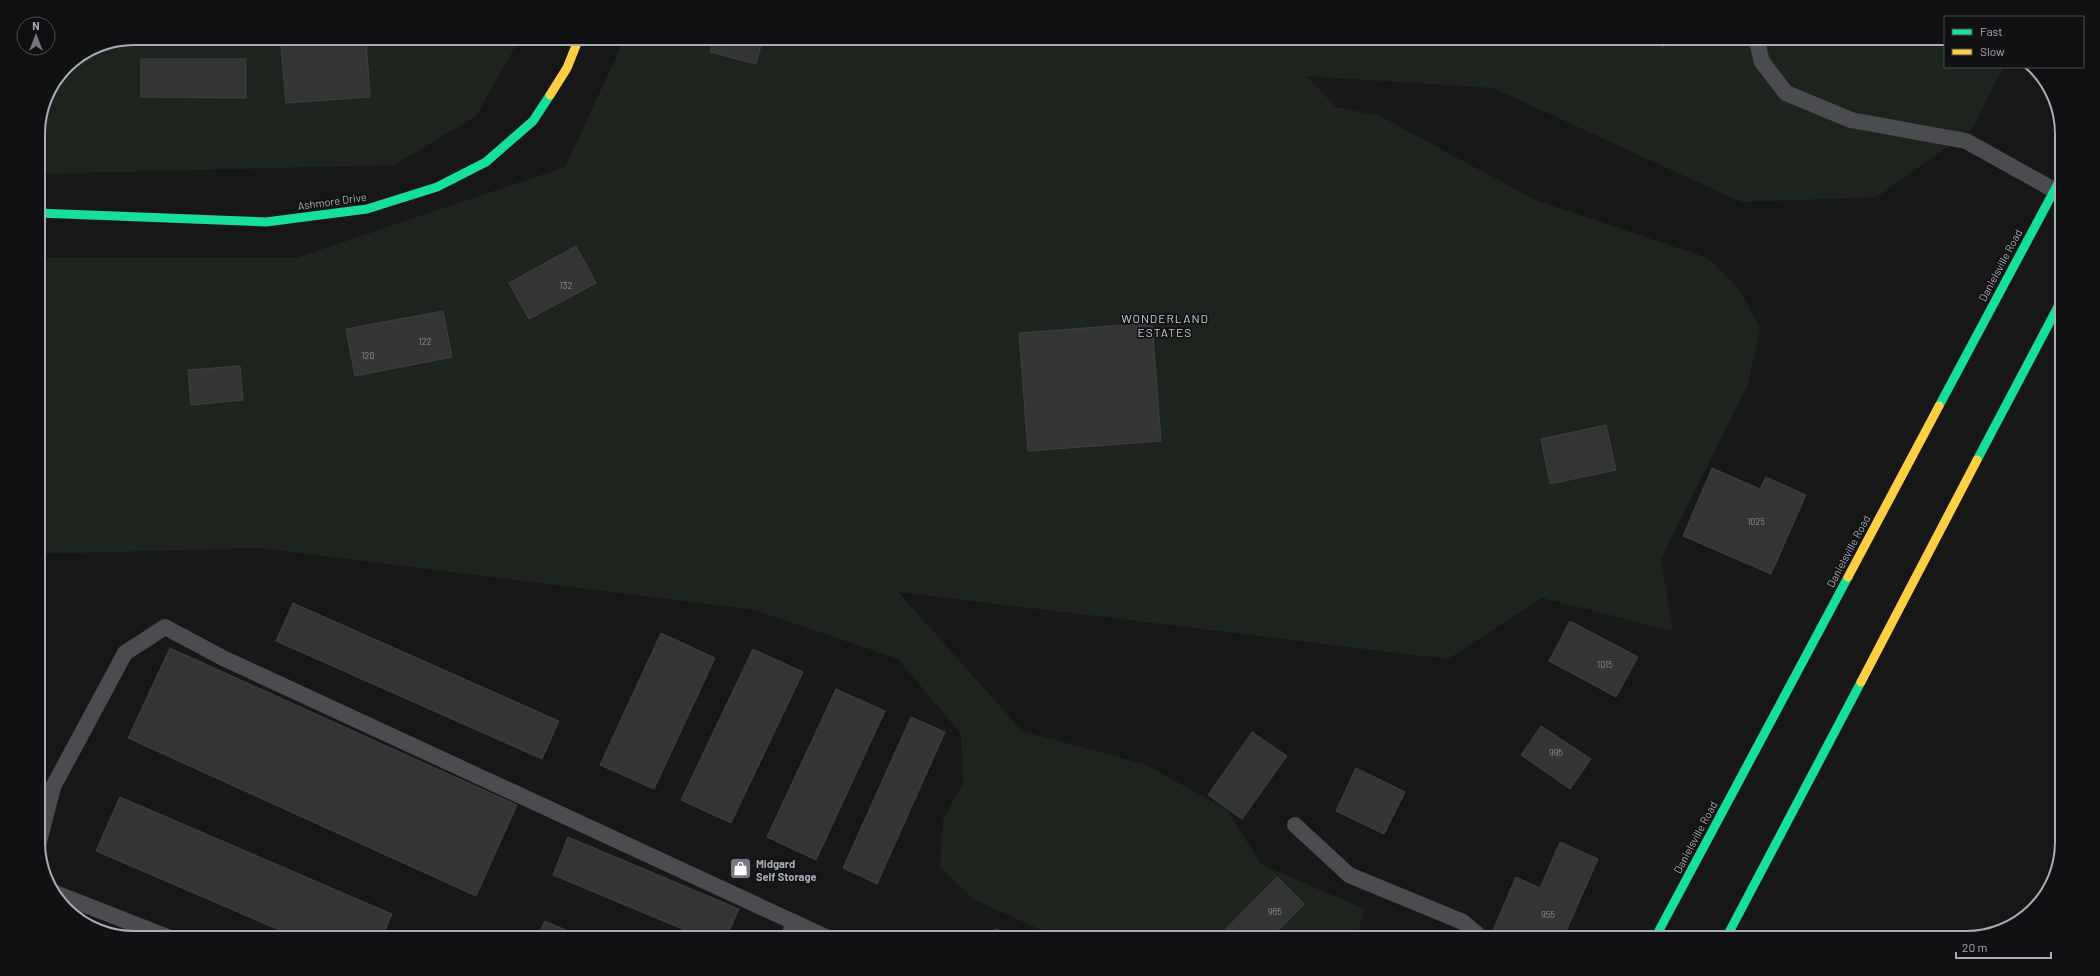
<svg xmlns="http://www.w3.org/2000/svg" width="2100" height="976" font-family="Barlow,sans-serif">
	<rect width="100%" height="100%" fill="#171717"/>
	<g fill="#1d241e">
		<path d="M134 38H520L476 116 394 165 38 174V128L45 97 66 66 97 45Z"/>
		<path d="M625 38H1945V67H2003L1973 128 1877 197 1741 202 1493 88 1306 76 1336 107 1380 116 1535 200 1708 258 1739 289 1760 328 1748 384 1661 559 1673 631 1542 598 1448 659 898 592 1022 731 1144 764 1226 809 1261 864 1364 909 1356 938H1059L973 899 940 867 943 820 963 783 961 734 898 659 755 610 260 548 38 554V258H296L565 167Z"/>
	</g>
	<g fill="#353536" stroke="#3f4043">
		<path d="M714 38H763L756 64 710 52Z"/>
		<path d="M1645 38H1669L1664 47Z"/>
		<path d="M366 40 370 97 286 103 281 46Z"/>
		<path d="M141 59H246V98L141 97Z"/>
		<path d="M576 246 596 283 529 319 509 283Z"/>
		<path d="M443 311 452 357 355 376 346 329Z"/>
		<path d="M1152 323 1161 441 1028 451 1019 333Z"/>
		<path d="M240 366 243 400 191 405 188 370Z"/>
		<path d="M1606 425 1616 470 1550 484 1541 439Z"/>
		<path d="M1712 468 1760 489 1766 477 1806 495 1771 574 1683 536Z"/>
		<path d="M293 603 559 721 542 759 276 641Z"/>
		<path d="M1570 621 1638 657 1616 697 1549 661Z"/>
		<path d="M661 633 715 658 654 789 600 765Z"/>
		<path d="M170 648 517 805 476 896 128 738Z"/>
		<path d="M753 649 803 672 731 823 681 800Z"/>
		<path d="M836 689 885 711 816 860 767 837Z"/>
		<path d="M911 717 945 732 877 884 843 868Z"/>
		<path d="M1541 726 1591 759 1570 789 1521 755Z"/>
		<path d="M1252 732 1287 756 1242 819 1208 795Z"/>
		<path d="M1356 768 1405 792 1384 834 1336 811Z"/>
		<path d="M120 797 392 914 382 938H298L96 851Z"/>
		<path d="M568 837 739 909 726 938H704L553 875Z"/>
		<path d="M1560 842 1598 859 1563 938H1498L1491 935 1516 877 1540 888Z"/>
		<path d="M1277 877 1304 904 1271 938H1217Z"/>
		<path d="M545 921 584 938H537Z"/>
		<path d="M995 929 1029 938H993Z"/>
	</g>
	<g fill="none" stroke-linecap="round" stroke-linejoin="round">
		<g stroke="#4b4c50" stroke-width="16">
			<path d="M1756 38 1762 62 1786 93 1851 120 1966 141 2054 190"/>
			<path d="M1295 825 1349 875 1463 922 1482 938"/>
			<path d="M38 846 53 787 125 653 165 627 223 658 828 938"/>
			<path d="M55 893 170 938"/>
			<path d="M788 938 794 922"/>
		</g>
		<g stroke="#16e098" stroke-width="9">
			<path d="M38 213 266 222 367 209 437 187 486 162 533 121 550 95"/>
			<path d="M1939 406 2062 176"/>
			<path d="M1977 460 2062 299"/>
			<path d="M1655 938 1848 577"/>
			<path d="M1726 938 1861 682"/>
		</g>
		<g stroke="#ffcf43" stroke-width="9">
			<path d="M550 95 567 68 579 38"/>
			<path d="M1848 577 1939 406"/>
			<path d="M1861 682 1977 460"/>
		</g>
	</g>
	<defs>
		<symbol id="shop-square" viewBox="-11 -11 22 22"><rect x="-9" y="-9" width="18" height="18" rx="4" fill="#757880" stroke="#111113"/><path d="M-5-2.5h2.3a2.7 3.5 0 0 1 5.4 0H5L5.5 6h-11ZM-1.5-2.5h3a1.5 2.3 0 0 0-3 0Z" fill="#fff"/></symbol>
	</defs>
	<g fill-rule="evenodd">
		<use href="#shop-square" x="728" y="856" width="25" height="25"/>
	</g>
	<g text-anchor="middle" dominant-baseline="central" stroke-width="3.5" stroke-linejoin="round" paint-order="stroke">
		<g font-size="9" fill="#8b8f98">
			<text x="566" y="285">132</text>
			<text x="425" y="341">122</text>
			<text x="368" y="355">120</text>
			<text x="1756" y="521">1025</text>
			<text x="1605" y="664">1015</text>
			<text x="1556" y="752">995</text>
			<text x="1275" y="911">965</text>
			<text x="1548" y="914">955</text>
		</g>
		<g font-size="11" fill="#a8adb8" stroke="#111113">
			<text transform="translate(332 201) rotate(-8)">Ashmore Drive</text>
			<text transform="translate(2000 265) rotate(-62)">Danielsville Road</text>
			<text transform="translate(1848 551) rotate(-62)">Danielsville Road</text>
			<text transform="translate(1695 837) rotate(-62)">Danielsville Road</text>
		</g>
		<g font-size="11" font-weight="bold" fill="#a8adb8" stroke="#111113" text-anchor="start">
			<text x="756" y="863">Midgard<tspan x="756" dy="13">Self Storage</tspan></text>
		</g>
		<g font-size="12" letter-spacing="1" fill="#c9ccd4" stroke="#111113">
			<text x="1165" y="318">WONDERLAND<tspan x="1165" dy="14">ESTATES</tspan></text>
		</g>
	</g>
	<path d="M0 0H2100V976H0ZM134 45H1966A89 89 0 0 1 2055 134V842A89 89 0 0 1 1966 931H134A89 89 0 0 1 45 842V134A89 89 0 0 1 134 45Z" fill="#111113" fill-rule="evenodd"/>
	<path fill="none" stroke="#a8adb8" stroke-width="2" d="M134 45H1966A89 89 0 0 1 2055 134V842A89 89 0 0 1 1966 931H134A89 89 0 0 1 45 842V134A89 89 0 0 1 134 45Z"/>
	<rect x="1944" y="16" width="140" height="52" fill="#111113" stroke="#4d4f55"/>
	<rect x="1952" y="29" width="20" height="6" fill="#16e098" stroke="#4d4f55"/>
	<text x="1980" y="36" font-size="12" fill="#a8adb8">Fast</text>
	<rect x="1952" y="49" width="20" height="6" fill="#ffcf43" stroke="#4d4f55"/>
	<text x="1980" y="56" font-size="12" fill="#a8adb8">Slow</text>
	<g transform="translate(36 36)"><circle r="19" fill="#111113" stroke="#4d4f55"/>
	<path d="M0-3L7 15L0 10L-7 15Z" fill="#757880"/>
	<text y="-6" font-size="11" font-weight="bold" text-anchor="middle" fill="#a8adb8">N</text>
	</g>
	<path d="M1956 952v6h95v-6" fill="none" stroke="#a8adb8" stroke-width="2"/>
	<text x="1962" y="952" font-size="12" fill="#a8adb8" stroke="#111113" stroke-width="3" paint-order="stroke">20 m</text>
</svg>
